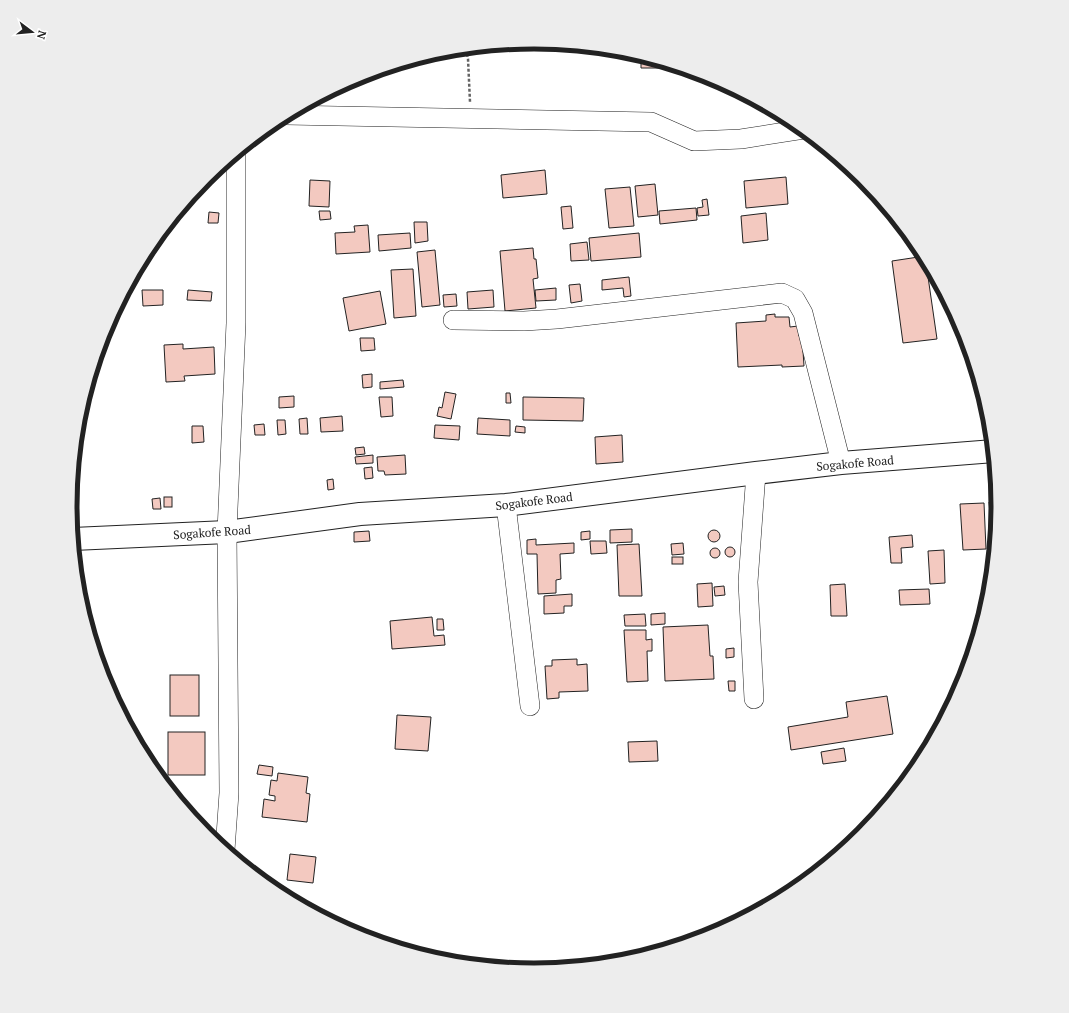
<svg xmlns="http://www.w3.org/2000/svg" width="1069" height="1013" font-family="'PT Serif',serif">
	<rect width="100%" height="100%" fill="#fff"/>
	<g fill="#f3c9c0" stroke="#222">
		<path d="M641 56 662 62V68H641Z"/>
		<path d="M666 63 676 66V69H666Z"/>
		<path d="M545 170 547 194 503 198 501 175Z"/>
		<path d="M786 177 788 204 746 208 744 181Z"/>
		<path d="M310 180 330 181 329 207 309 206Z"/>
		<path d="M655 184 658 215 638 217 635 186Z"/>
		<path d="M630 187 634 226 609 228 605 189Z"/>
		<path d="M707 199 709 215 698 216 697 208 703 207 702 200Z"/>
		<path d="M571 206 573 228 563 229 561 207Z"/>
		<path d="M696 208 697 220 660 224 659 211Z"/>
		<path d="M319 211H330L331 219 320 220Z"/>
		<path d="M209 212 219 213 218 223H208Z"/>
		<path d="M766 213 768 240 743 243 741 216Z"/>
		<path d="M414 222H427L428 241 415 243Z"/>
		<path d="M368 225 370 252 336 254 335 233 355 232 354 226Z"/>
		<path d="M410 233 411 248 379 251 378 235Z"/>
		<path d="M639 233 641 257 591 261 589 238Z"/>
		<path d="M587 242 589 260 571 261 570 244Z"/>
		<path d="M533 248 534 259H536L538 278 533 279 536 308 505 311 500 251Z"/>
		<path d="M435 250 440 305 422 307 417 252Z"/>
		<path d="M925 256 937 339 903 343 892 261Z"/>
		<path d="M413 269 416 316 394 318 391 270Z"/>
		<path d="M629 277 631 296 624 297 623 288 602 290V280Z"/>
		<path d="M580 284 582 301 571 303 569 285Z"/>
		<path d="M556 288V300L536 301 535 290Z"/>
		<path d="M142 290H163V305L143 306Z"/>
		<path d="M188 290 212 292 211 301 187 300Z"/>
		<path d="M493 290 494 307 468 309 467 292Z"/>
		<path d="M380 291 386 324 349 331 343 298Z"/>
		<path d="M456 294 457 306 444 307 443 295Z"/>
		<path d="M775 314V317H789L790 327 798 326 799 336H802L804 366 782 367V365L738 367 736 323 766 321V315Z"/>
		<path d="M360 338H374L375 350 361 351Z"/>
		<path d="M183 344V349L214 347 215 374 184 376 185 381 166 382 164 345Z"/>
		<path d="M372 374V387L363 388 362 375Z"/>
		<path d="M403 380 404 387 380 389V382Z"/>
		<path d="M445 392 456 394 451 419 437 416 439 407 442 408Z"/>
		<path d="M506 393H510L511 403H506Z"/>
		<path d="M294 396V407L279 408V397Z"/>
		<path d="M379 397H392L393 416 381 417Z"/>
		<path d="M523 397 584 398 583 421 523 420Z"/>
		<path d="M342 416 343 431 321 432 320 418Z"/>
		<path d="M307 418 308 434H300L299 419Z"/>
		<path d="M478 418 510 420V436L477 434Z"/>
		<path d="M277 420H285L286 434 278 435Z"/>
		<path d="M264 424 265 435H255L254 425Z"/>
		<path d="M435 425 460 426 459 440 434 438Z"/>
		<path d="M192 426H203L204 442 192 443Z"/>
		<path d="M516 426 525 427V433L515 432Z"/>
		<path d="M622 435 623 462 596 464 595 437Z"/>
		<path d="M364 447 365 454 356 455 355 448Z"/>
		<path d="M373 455V463L356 464 355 457Z"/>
		<path d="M405 455 406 474 385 475 384 471H378L377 457Z"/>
		<path d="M372 467 373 478 365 479 364 468Z"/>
		<path d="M333 479 334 489 328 490 327 480Z"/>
		<path d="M74 493 75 505 70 506 71 494Z"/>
		<rect x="164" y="497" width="8" height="10"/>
		<path d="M160 498 161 509H153L152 499Z"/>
		<path d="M998 501V515H990L989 502Z"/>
		<path d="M984 503 986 549 963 550 960 504Z"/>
		<path d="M632 529V542L610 543V530Z"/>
		<circle cx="714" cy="536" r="6"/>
		<path d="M369 531 370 541 354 542V532Z"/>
		<path d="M590 531V539L581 540V532Z"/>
		<path d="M912 535 913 547 901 548 902 563H891L889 537Z"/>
		<path d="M536 539V545L574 543V553L560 554 561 579 556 580V593L538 594 537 554H527V540Z"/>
		<path d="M590 541H606L607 553 591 554Z"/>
		<path d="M683 543 684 554 672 555 671 544Z"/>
		<path d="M639 544 642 596H619L617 545Z"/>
		<circle cx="730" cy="552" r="5"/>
		<circle cx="715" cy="553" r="5"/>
		<path d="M944 550 945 583 930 584 928 551Z"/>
		<rect x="672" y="557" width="11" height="7"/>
		<path d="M712 583 713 606 698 607 697 584Z"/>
		<path d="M845 584 847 616H831L830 585Z"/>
		<path d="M724 586 725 595 715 596 714 587Z"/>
		<path d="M929 589 930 604 900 605 899 590Z"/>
		<path d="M572 594V606H564V613L544 614V596Z"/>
		<path d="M665 613V624L651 625V614Z"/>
		<path d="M645 614 646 626H625L624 615Z"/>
		<path d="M432 617 434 636 444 635 445 645 392 649 390 621Z"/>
		<path d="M437 619H443L444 630H437Z"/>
		<path d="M708 625 710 656H713L714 679 665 681 663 627Z"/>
		<path d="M624 630H646V640L652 639V651H647L648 681 627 682Z"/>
		<path d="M734 648V657L726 658V649Z"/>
		<path d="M577 659V665L587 664 588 691 559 692V698L547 699 545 666H552V660Z"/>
		<rect x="170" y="675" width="29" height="41"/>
		<path d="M728 681H735V691H729Z"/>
		<path d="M887 696 893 734 791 750 788 727 848 717 846 702Z"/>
		<path d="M397 715 431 717 428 751 395 749Z"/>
		<rect x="168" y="732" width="37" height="43"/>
		<path d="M657 741 658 761 629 762 628 742Z"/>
		<path d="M844 748 846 761 823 764 821 752Z"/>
		<path d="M259 765 273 767 272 776 257 774Z"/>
		<path d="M278 773 308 777 306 793 310 794 307 822 262 817 264 799 275 801V796L269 795 271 780 277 781Z"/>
		<path d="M290 854 316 857 313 883 287 880Z"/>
	</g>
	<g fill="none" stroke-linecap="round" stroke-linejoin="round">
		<defs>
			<g id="minor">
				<path d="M286 115 651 122 694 141 741 139 804 129"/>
				<path d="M453 320 524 321 557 319 782 293 795 299 803 313 841 463"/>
				<path d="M506 505 530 706"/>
				<path d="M754 699 748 582 756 473"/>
				<path d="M225 850 229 793 227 532 236 323V153"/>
			</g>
			<path id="major" d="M73 539 227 532 360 514 506 505 756 473 841 463 994 451"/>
		</defs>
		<use href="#minor" stroke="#222" stroke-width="20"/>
		<use href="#major" stroke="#222" stroke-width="24"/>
		<path stroke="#646464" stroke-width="2.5" stroke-dasharray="3 2" stroke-linecap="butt" d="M466 49 468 59 470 102"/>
		<use href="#minor" stroke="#fff" stroke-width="19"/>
		<use href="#major" stroke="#fff" stroke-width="22"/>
	</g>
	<g text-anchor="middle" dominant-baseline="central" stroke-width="3" stroke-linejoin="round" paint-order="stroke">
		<g font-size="12" fill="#222" stroke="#fff">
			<text transform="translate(855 463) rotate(-5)">Sogakofe Road</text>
			<text transform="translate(534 501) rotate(-7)">Sogakofe Road</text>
			<text transform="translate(212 532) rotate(-4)">Sogakofe Road</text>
		</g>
	</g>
	<path d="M0 0H1069V1013H0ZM77 506a457 457 0 1 1 914 0a457 457 0 1 1-914 0Z" fill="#ededed" fill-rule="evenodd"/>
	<path fill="none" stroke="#222" stroke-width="5" d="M77 506a457 457 0 1 1 914 0a457 457 0 1 1-914 0Z"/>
	<g transform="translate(32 32) rotate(106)" stroke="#ffffff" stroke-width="3" paint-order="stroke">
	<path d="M0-3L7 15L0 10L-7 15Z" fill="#222222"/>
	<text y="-6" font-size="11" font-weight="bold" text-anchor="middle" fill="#222222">N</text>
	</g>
</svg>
